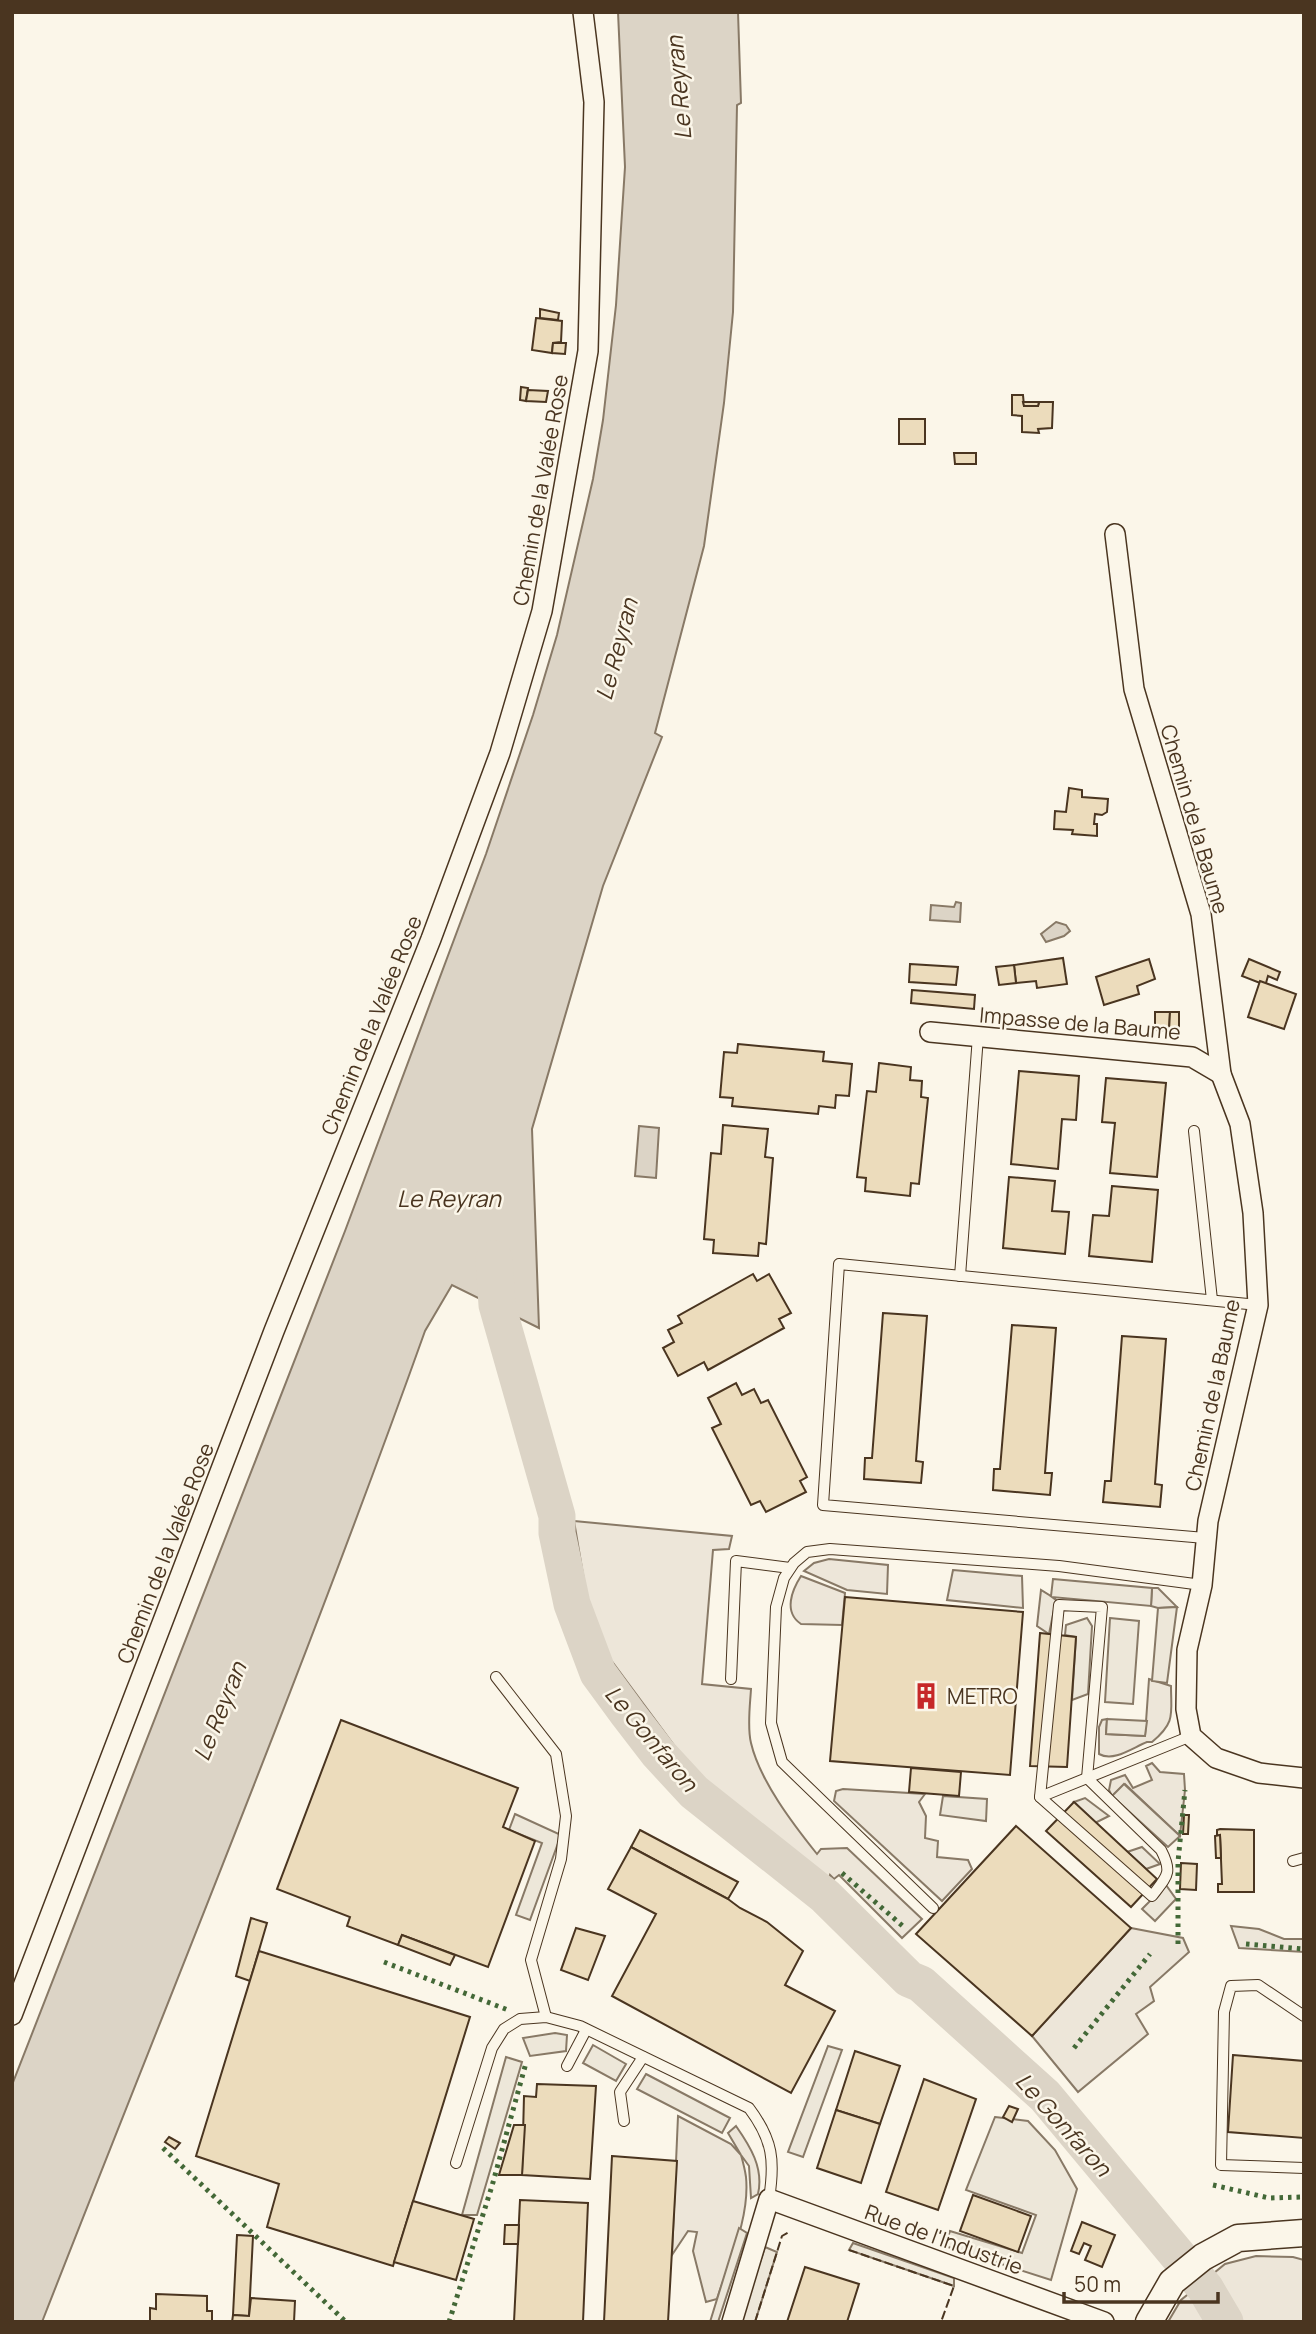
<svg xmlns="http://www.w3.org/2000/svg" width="1316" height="2334" font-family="Manrope,sans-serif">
	<rect width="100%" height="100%" fill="#fbf6e9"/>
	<g fill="#ede6d9" stroke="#887966" stroke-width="2">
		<path d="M574 1521 732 1536 729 1549 713 1550 702 1684 751 1689C750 1706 747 1727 751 1743 760 1781 793 1824 817 1854L821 1849 847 1848 922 1919 902 1938 839 1875 834 1879 830 1875 826 1889 699 1779 608 1656 587 1598Z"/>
		<path d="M829 1559 888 1565 887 1594 847 1590 804 1571 814 1563Z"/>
		<path d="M953 1570 1022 1576 1023 1608 947 1600Z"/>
		<path d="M801 1576 845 1593 842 1625 801 1624C783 1612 792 1590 801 1576Z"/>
		<path d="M1152 1588H1158L1177 1607 1158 1608 1151 1606Z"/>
		<path d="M1149 1679 1171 1686C1171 1714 1176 1722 1152 1742H1147C1132 1748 1114 1762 1099 1754V1727L1102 1720 1107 1719 1106 1734 1145 1736Z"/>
		<path d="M1152 1763 1160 1772 1184 1774 1185 1790 1180 1836 1125 1784 1112 1796 1109 1790 1111 1780 1125 1775 1133 1788 1152 1780 1146 1766Z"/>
		<path d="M843 1789 925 1794 919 1802 926 1816 925 1838 938 1841 937 1857 968 1860 972 1869 942 1901 834 1801 836 1791Z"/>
		<path d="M1231 1926 1259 1929 1284 1939H1304V1952L1239 1948Z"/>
		<path d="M1131 1928 1183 1938 1189 1952 1150 1987 1154 2001 1136 2014 1148 2034 1078 2092 1032 2036Z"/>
		<path d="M678 2116 731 2144 741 2155 728 2133 736 2126C750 2146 764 2168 758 2194L751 2198 749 2166 741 2155C743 2162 745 2170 746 2177 750 2218 729 2261 717 2299L706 2302 693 2251 697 2232 688 2231 672 2255Z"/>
		<path d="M1256 2256 1293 2257 1304 2260V2322H1168L1181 2300 1225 2264Z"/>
	</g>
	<g fill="#ede7d9" stroke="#887966" stroke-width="2">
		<path d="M1053 1579 1152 1588 1151 1606 1052 1597 1056 1600 1049 1634 1037 1626 1041 1590 1051 1596Z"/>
		<path d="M1177 1607 1167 1683 1152 1681 1158 1608Z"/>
		<path d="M1087 1618 1092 1626 1088 1694 1072 1700 1076 1637 1065 1635 1066 1625Z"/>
		<path d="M1110 1618 1139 1621 1133 1704 1105 1702Z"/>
		<path d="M1107 1719 1147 1721 1145 1736 1106 1734Z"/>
		<path d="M1124 1784 1180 1836 1168 1847 1112 1796Z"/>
		<path d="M943 1796 987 1799 986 1821 940 1815Z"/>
		<path d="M1085 1798 1109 1816 1095 1823 1074 1802Z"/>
		<path d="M515 1814 561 1835 530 1920 516 1915 542 1843 509 1830Z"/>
		<path d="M1142 1847 1160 1864 1146 1869 1127 1852Z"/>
		<path d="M1166 1885 1176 1899 1155 1921 1142 1909Z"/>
		<path d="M555 2033 567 2035 566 2051 530 2056 523 2038Z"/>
		<path d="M593 2045 626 2064 616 2081 583 2063Z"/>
		<path d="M828 2046 842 2050 803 2157 788 2152Z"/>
		<path d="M506 2057 522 2062 477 2215H462Z"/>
		<path d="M646 2074 730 2118 722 2133 637 2089Z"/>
		<path d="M995 2117 1028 2121 1055 2150 1077 2189 1051 2280 945 2246 950 2231 1022 2253 1036 2215 966 2190Z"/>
		<path d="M739 2228 747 2233 718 2322H710Z"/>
		<path d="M853 2243 954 2278V2286L849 2250Z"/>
		<path d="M765 2247 777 2252 755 2322H740Z"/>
	</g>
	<g fill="#dcd4c6" stroke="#887966" stroke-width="2">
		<path d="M618 12H738L741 103 737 105 733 312 724 403 704 546 655 733 662 737 603 886 532 1129 539 1328 452 1285 425 1331C306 1664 171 1992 42 2322H12V2085L345 1231 486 854 533 715 557 635 593 479 603 420 616 305 625 167Z"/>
		<path d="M956 902 961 903 960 922 930 920 931 905 954 907Z"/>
		<path d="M1056 922 1066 925 1070 931 1064 936 1046 942 1041 934Z"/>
		<path d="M639 1126 659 1128 656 1178 635 1176Z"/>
	</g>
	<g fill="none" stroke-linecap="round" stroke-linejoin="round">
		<path stroke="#dcd4c6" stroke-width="37" d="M494 1259 497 1305 557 1516V1533L572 1604 598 1673 628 1714 658 1753 694 1792 825 1896 909 1979 921 1984 1045 2096 1205 2288 1225 2322"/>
	</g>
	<g fill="#ecdcbc" stroke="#4a3520" stroke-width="2">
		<path d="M540 309 559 313 558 320 540 318Z"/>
		<path d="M536 318 562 321 561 342 553 343 552 353 532 350Z"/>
		<path d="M553 343H566L565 354 552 353Z"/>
		<path d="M521 387 528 388 526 401 520 400Z"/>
		<path d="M528 390 548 391 546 402 526 401Z"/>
		<path d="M1012 395H1023L1024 406H1038L1039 402H1053L1052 428 1038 429 1039 433 1022 432V416L1012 415Z"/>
		<path d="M1023 402H1039L1038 406H1024Z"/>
		<rect x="899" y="419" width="26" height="25"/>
		<path d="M954 453H976V464H955Z"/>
		<path d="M1069 788 1082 790V797L1108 799 1107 812 1102 815 1095 814 1094 824H1097V836L1072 834 1073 830 1054 829 1055 811 1066 812Z"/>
		<path d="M1063 958 1067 984 1037 988 1036 981 1016 983 1014 965Z"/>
		<path d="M1149 959 1155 979 1137 986 1139 994 1104 1005 1096 977Z"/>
		<path d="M1249 959 1280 972 1277 980 1268 976 1266 983H1260L1242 976Z"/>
		<path d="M910 964 958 967 956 985 909 982Z"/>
		<path d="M1014 965 1016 983 999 985 996 967Z"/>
		<path d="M1260 981 1296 994 1284 1029 1248 1017Z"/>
		<path d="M912 990 975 995 974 1009 911 1003Z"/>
		<path d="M1155 1012H1170L1169 1031 1155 1030Z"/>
		<path d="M1170 1012H1179V1032L1169 1031Z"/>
		<path d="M738 1044 824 1052 823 1061 852 1064 849 1096 836 1095 835 1108 819 1106 818 1114 732 1106 733 1098 720 1097 724 1052 737 1053Z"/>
		<path d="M879 1063 911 1067 910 1080 922 1081 921 1097 928 1098 919 1184 911 1183 910 1196 865 1191 866 1178 857 1177 867 1091 876 1092Z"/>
		<path d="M1019 1071 1079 1076 1076 1120 1062 1119 1058 1169 1011 1164Z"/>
		<path d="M1106 1078 1166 1083 1157 1177 1110 1173 1115 1123 1102 1122Z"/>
		<path d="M723 1125 768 1129 765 1157 773 1158 766 1244 759 1243 758 1256 713 1253 714 1240 704 1239 711 1153 721 1154Z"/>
		<path d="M1009 1177 1055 1181 1052 1211 1069 1212 1065 1254 1003 1248Z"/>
		<path d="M1112 1186 1158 1190 1152 1262 1089 1256 1093 1215 1109 1216Z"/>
		<path d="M753 1274 757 1281 769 1274 791 1313 779 1319 784 1328 708 1370 704 1362 678 1376 663 1348 674 1342 668 1330 682 1323 678 1316Z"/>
		<path d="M883 1313 927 1316 916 1461 923 1462 921 1483 864 1479 865 1458H872Z"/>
		<path d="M1012 1325 1056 1328 1045 1473H1052L1050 1495 993 1490 994 1469H1000Z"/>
		<path d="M1122 1336 1166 1339 1155 1484 1162 1485 1160 1507 1103 1502 1105 1481H1111Z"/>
		<path d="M736 1383 742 1395 754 1389 761 1403 768 1400 807 1477 800 1481 806 1492 766 1512 760 1501 751 1505 712 1428 721 1424 708 1398Z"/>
		<path d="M845 1597 1023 1612 1010 1775 830 1761Z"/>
		<path d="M1040 1633 1076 1637 1067 1767 1030 1766Z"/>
		<path d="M341 1720 518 1788 503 1827 535 1841 488 1967 402 1935 398 1945 347 1926 350 1917 277 1889Z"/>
		<path d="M911 1768 961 1772 959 1796 909 1792Z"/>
		<path d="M1074 1802 1157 1879 1131 1907 1046 1831Z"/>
		<path d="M1184 1815H1189L1188 1834H1183Z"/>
		<path d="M1016 1826 1131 1928 1032 2036 916 1934Z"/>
		<path d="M1220 1829 1254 1830V1892H1218V1884H1222L1220 1835 1217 1836V1830Z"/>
		<path d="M640 1830 738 1882 728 1899 631 1847Z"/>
		<path d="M1220 1835 1221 1858H1216L1215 1836Z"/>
		<path d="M631 1847 728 1899 740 1908 767 1922 803 1951 785 1985 835 2011 791 2093 612 1996 656 1914 608 1889Z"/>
		<path d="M1181 1863 1197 1864 1196 1890 1180 1889Z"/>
		<path d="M251 1918 267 1923 250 1981 236 1976Z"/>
		<path d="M576 1928 605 1936 588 1980 561 1970Z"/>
		<path d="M402 1935 455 1955 450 1965 398 1945Z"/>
		<path d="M259 1951 470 2017 393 2266 267 2227 279 2184 196 2156Z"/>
		<path d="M855 2051 900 2066 880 2124 836 2110Z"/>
		<path d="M1233 2055 1304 2061V2138L1228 2132Z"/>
		<path d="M924 2079 976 2099 938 2210 886 2192Z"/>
		<path d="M537 2084 596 2086 590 2179 522 2175 524 2096 536 2097Z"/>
		<path d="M1009 2106 1018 2109 1012 2122 1003 2117Z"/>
		<path d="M836 2110 880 2124 861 2183 817 2168Z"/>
		<path d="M514 2125H525L522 2175H499Z"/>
		<path d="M169 2137 180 2143 175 2149 165 2142Z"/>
		<path d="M612 2156 677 2161 668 2322H604Z"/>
		<path d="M973 2195 1031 2216 1018 2252 960 2231Z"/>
		<path d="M520 2200 588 2203 583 2322H514Z"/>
		<path d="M413 2201 474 2219 456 2280 394 2262Z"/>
		<path d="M1082 2222 1115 2235 1102 2267 1085 2260 1091 2246 1084 2243 1079 2254 1071 2251Z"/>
		<path d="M505 2225H519L518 2244H504Z"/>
		<path d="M237 2235 253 2236 249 2316 233 2315Z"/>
		<path d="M805 2267 859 2284 847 2322H787Z"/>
		<path d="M156 2294 207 2296V2311H212V2322H150V2308L156 2309Z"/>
		<path d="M251 2298 295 2301 294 2322H232L233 2315 249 2316Z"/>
	</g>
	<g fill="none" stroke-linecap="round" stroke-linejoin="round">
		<defs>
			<g id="lane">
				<path d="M1194 1131 1212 1300"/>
				<path d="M960 1276 978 1036"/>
				<path d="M1205 1538 823 1505 839 1264 1258 1305"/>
				<path d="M1059 1605 1102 1607 1087 1778 1161 1850C1173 1873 1167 1876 1152 1896L1040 1797Z"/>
				<path d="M496 1677 556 1754 566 1816 561 1859 531 1960 546 2017"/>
				<path d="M731 1679 736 1561 790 1568"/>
				<path d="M1040 1797 1191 1736"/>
				<path d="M1293 1861 1304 1858"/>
				<path d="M933 1908 782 1762 771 1723 776 1607 784 1578 794 1563 807 1552 830 1549 1059 1566 1202 1585"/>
				<path d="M1304 2016 1258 1985 1231 1986 1224 2012 1221 2165 1304 2168"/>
				<path d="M567 2066 586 2030"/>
				<path d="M624 2121 620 2092 643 2057"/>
				<path d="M456 2163 492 2048 504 2029 520 2019 546 2017 580 2026 749 2108C773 2140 775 2161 769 2199"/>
			</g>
			<g id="street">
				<path d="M1115 534 1134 689 1201 914 1221 1074 1240 1124 1253 1213 1258 1305 1208 1521 1202 1585 1187 1650 1186 1709 1191 1736 1216 1758 1259 1773 1304 1778"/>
				<path d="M930 1032 1192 1057 1221 1074"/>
				<path d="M12 2015 274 1331 431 939 500 753 542 611 588 351 594 102 583 12"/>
				<path d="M732 2322 769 2199 1104 2322"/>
			</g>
			<path id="secondary" d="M1149 2322 1172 2282 1203 2257 1238 2238 1304 2233"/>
		</defs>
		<use href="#lane" stroke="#4a3520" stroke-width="12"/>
		<use href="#street" stroke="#4a3520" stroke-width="22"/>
		<use href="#secondary" stroke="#4a3520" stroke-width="29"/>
		<use href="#lane" stroke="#fbf6e9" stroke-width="10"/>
		<use href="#street" stroke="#fbf6e9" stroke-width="19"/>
		<use href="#secondary" stroke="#fbf6e9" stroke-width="26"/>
		<g stroke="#436837" stroke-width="5" stroke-dasharray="3.5 5" stroke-linecap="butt">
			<path d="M842 1873 905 1928"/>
			<path d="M1178 1944V1862L1185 1790"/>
			<path d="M1246 1944 1304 1949"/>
			<path d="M384 1962 508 2010"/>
			<path d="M1074 2048 1150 1954"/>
			<path d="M163 2148 346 2322"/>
			<path d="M1213 2185 1269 2198 1304 2197"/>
			<path d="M449 2322 492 2186 526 2063"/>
		</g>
		<g stroke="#4a3520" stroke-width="2" stroke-dasharray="9 3.5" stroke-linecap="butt">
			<path d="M849 2250 954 2286 941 2322"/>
			<path d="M755 2322 782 2236 789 2232"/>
		</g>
	</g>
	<defs>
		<symbol id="building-bare" viewBox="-9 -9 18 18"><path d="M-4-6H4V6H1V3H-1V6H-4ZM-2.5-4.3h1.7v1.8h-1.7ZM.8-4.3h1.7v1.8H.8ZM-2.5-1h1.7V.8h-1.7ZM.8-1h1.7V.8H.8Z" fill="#c62828" stroke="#fbf6e9" stroke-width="2.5" paint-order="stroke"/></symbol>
	</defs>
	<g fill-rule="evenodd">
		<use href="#building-bare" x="907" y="1677" width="38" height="38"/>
	</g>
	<g text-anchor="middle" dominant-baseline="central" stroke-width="5" stroke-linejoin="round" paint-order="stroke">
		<g font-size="21" fill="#4a3520" stroke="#fbf6e9">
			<text transform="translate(540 490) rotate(-80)">Chemin de la Valée Rose</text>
			<text transform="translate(1195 819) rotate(74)">Chemin de la Baume</text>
			<text transform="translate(1080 1023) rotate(5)">Impasse de la Baume</text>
			<text transform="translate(371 1025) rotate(-68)">Chemin de la Valée Rose</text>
			<text transform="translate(1212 1395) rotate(-78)">Chemin de la Baume</text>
			<text transform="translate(165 1553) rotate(-69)">Chemin de la Valée Rose</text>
			<text transform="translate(944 2239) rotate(20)">Rue de l'Industrie</text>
		</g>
		<g font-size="21" fill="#4a3520" stroke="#fbf6e9" text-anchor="start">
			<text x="947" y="1696">METRO</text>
		</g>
		<g font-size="23" font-style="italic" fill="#4a3520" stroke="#fbf6e9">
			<text transform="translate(678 88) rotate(-95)">Le Reyran</text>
			<text transform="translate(616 649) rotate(-75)">Le Reyran</text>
			<text x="449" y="1198">Le Reyran</text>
			<text transform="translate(219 1711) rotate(-68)">Le Reyran</text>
			<text transform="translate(652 1738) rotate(50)">Le Gonfaron</text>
			<text transform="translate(1064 2124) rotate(48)">Le Gonfaron</text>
		</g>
	</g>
	<rect width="1316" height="2334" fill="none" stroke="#4a3520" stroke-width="28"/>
	<path d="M1064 2292v10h154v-10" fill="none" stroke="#4a3520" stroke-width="3.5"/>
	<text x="1074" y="2292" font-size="21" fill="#4a3520" stroke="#fbf6e9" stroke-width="5" paint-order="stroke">50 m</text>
</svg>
